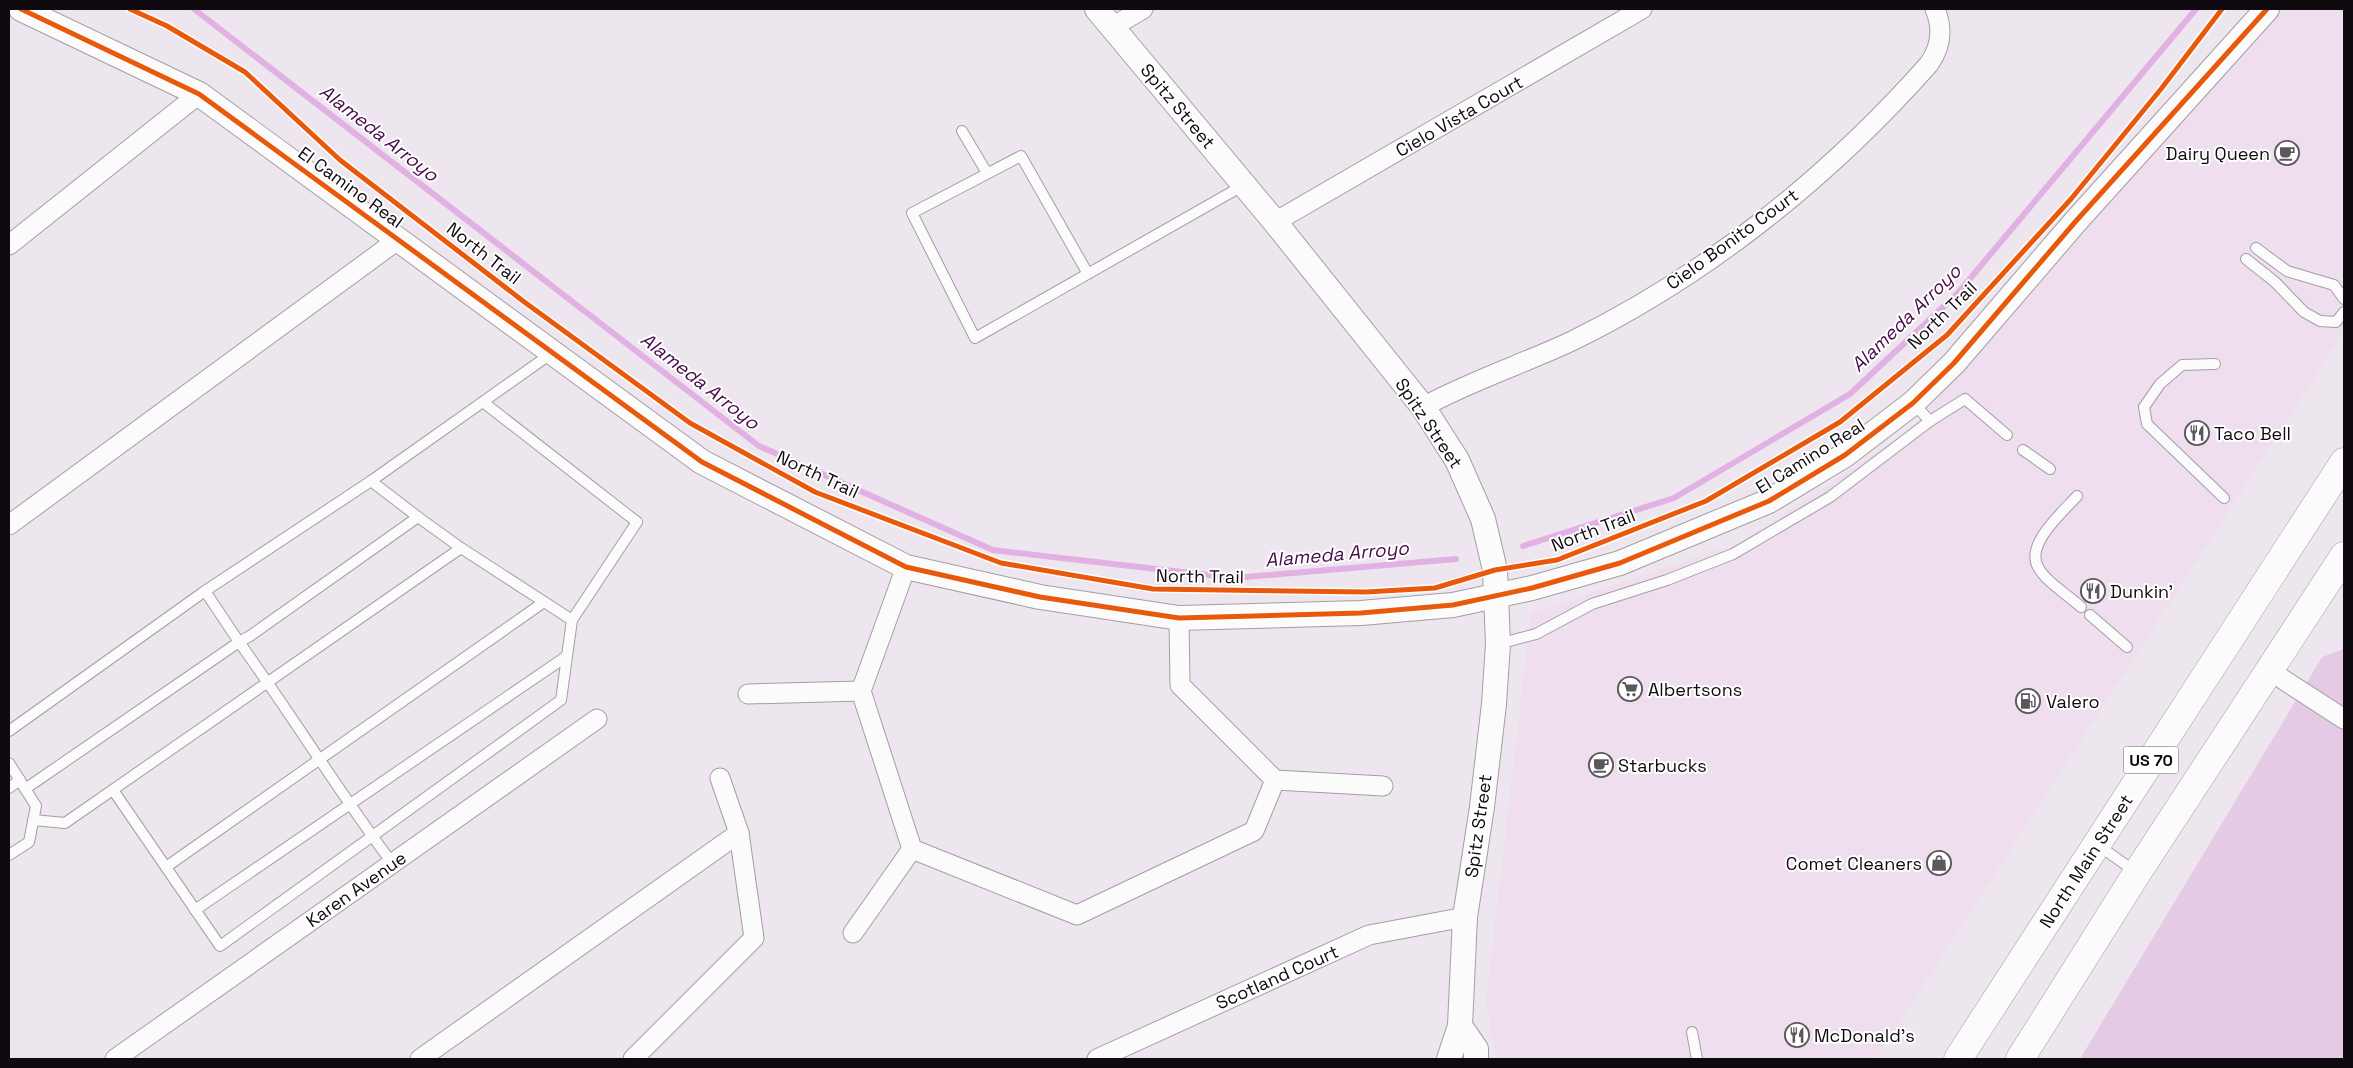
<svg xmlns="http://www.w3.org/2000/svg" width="2353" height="1068" font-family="'Space Grotesk',sans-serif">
	<rect width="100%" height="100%" fill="#eee6ee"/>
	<path fill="#eedeee" d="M2282 9H2344V332L1876 1059H1496L1486 1001 1531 613 1742 542 1907 432Z"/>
	<path fill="#e5cae5" d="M2344 649V1059H2080L2322 657Z"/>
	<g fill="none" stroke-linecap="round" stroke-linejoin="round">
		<g stroke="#e1b1e3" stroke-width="6">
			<path d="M194 9 759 446 993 550 1234 578 1456 559"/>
			<path d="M1523 546 1674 498 1850 394 1958 293 2196 9"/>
		</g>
		<defs>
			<g id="service">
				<path d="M962 131 987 173"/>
				<path d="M2256 248 2287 271 2334 285 2344 299"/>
				<path d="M2246 259 2275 282 2304 312 2320 321 2336 322 2344 312"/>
				<path d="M1088 274 1021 156 912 213 975 338 1244 185"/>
				<path d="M2215 364 2182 365 2160 384 2144 407 2147 424 2224 498"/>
				<path d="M483 402 637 522 572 620"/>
				<path d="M1930 421 1965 399 2007 435"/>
				<path d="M2023 450 2050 469"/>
				<path d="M371 481 418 517"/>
				<path d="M2077 496C2063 512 2025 544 2038 567 2046 582 2068 595 2081 607"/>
				<path d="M2090 615 2127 647"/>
				<path d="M1498 644 1536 634 1592 604 1667 580 1733 554 1830 497 1930 421 1913 403"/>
				<path d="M9 731 205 591 371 481 552 353"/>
				<path d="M9 763 36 806 29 842 9 855"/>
				<path d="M9 788 20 780"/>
				<path d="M25 789 239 642 205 591"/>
				<path d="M33 820 65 823 461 548 572 620 561 700 220 946 113 790"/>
				<path d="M2098 845 2137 873"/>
				<path d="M392 863C338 791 292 715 239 642L250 636 418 517 461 548"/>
				<path d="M166 867 544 602"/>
				<path d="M195 910 567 656"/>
				<path d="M1692 1032 1697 1059"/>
			</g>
			<g id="minor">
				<path d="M1112 27 1143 9"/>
				<path d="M1275 222 1642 9"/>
				<path d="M9 245 199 94"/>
				<path d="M1423 407C1470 381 1523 364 1572 341 1707 275 1829 177 1929 64 1941 47 1943 28 1935 9"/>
				<path d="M9 525 399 239"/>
				<path d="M906 567 861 691 912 849 1077 915 1254 831 1275 780 1180 685 1179 618"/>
				<path d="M2270 671 2344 719"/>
				<path d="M748 694 861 691"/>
				<path d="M1275 780 1383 786"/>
				<path d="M853 933 912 849"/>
				<path d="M115 1059 597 719"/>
				<path d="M420 1059 739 833"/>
				<path d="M633 1059 754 938 739 833 720 778"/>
				<path d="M1097 1059 1369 935 1465 917"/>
			</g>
			<g id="tertiary">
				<path d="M21 9 199 94 702 462 906 567 1040 597 1179 618 1361 613 1453 605 1532 588 1620 563 1769 501 1845 455 1913 403 1954 363 2076 221 2267 9"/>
				<path d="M1097 9 1275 222 1423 407 1457 460 1483 519 1495 570 1498 644 1494 704 1482 807 1465 917 1460 1026 1449 1059"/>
				<path d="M1460 1026 1476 1049V1059"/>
			</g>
			<g id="primary">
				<path d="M1958 1059 2344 462"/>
				<path d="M2020 1059 2137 873 2344 556"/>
			</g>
		</defs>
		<use href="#service" stroke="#a49ea4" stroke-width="12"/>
		<use href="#minor" stroke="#a49ea4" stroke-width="21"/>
		<use href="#tertiary" stroke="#a49ea4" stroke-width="26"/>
		<use href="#primary" stroke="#a49ea4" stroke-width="29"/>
		<use href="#service" stroke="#fcfbfc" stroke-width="10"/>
		<use href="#minor" stroke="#fcfbfc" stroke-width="19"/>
		<use href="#tertiary" stroke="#fcfbfc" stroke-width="24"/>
		<use href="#primary" stroke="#fcfbfc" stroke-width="28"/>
		<defs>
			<g id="cycleway">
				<path d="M21 9 199 94 702 462 906 567 1040 597 1179 618 1361 613 1453 605 1532 588 1620 563 1769 501 1845 455 1913 403 1954 363 2076 221 2267 9"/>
				<path d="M130 9 167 26 245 72 340 160 523 301 690 423 815 492 1001 563 1153 589 1366 592 1435 588 1495 570 1557 560 1706 501 1840 422 1947 335 2071 199 2161 89 2222 9"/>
			</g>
		</defs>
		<use href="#cycleway" stroke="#fff" stroke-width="8"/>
		<use href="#cycleway" stroke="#e8590c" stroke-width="5"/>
	</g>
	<defs>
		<symbol id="cafe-ring" viewBox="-11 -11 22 22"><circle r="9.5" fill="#fff" stroke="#5d575d" stroke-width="1.5"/><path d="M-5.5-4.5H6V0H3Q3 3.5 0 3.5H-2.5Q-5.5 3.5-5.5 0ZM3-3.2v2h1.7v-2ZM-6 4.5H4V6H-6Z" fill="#5d575d"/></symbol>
		<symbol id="restaurant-ring" viewBox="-11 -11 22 22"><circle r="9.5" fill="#fff" stroke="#5d575d" stroke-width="1.5"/><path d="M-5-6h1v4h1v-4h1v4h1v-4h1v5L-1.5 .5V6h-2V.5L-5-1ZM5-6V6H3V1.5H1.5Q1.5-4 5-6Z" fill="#5d575d"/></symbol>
		<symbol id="supermarket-ring" viewBox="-11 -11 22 22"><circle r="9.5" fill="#fff" stroke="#5d575d" stroke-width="1.5"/><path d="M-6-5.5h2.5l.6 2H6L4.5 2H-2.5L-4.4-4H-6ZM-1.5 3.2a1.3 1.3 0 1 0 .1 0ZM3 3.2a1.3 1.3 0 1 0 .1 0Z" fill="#5d575d"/></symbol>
		<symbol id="fuel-ring" viewBox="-11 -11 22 22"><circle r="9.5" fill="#fff" stroke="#5d575d" stroke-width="1.5"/><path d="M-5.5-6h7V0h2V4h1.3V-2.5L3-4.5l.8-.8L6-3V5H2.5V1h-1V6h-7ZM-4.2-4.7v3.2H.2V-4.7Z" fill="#5d575d"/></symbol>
		<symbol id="shop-ring" viewBox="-11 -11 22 22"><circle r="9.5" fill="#fff" stroke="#5d575d" stroke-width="1.5"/><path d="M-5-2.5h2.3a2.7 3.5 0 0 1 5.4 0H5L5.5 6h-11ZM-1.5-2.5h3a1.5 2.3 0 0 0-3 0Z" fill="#5d575d"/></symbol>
	</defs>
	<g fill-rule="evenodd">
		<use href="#cafe-ring" x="2273" y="139" width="28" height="28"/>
		<use href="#restaurant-ring" x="2183" y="419" width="28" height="28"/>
		<use href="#restaurant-ring" x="2079" y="577" width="28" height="28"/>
		<use href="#supermarket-ring" x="1616" y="675" width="28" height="28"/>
		<use href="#fuel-ring" x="2014" y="687" width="28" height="28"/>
		<use href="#cafe-ring" x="1587" y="751" width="28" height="28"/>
		<use href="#shop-ring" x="1925" y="849" width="28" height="28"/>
		<use href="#restaurant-ring" x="1783" y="1021" width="28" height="28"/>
	</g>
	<g text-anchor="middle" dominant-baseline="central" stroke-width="4" stroke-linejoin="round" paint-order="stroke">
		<rect fill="#fff" stroke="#575457" stroke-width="1" x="2123.5" y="746.5" width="55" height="27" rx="4"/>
		<g font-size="16" font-weight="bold" fill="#0f0a0f">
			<text x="2151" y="760">US 70</text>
		</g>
		<g font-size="18" fill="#0f0a0f" stroke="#fff">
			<text transform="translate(1178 106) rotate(50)">Spitz Street</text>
			<text transform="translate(1459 116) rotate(-30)">Cielo Vista Court</text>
			<text transform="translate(351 187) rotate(36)">El Camino Real</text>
			<text transform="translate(1732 239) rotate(-36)">Cielo Bonito Court</text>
			<text transform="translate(484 253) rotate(38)">North Trail</text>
			<text transform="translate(1942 315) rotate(-44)">North Trail</text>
			<text transform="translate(1429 423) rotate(56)">Spitz Street</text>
			<text transform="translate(1810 456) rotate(-32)">El Camino Real</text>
			<text transform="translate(818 474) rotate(25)">North Trail</text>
			<text transform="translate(1593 530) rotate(-21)">North Trail</text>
			<text transform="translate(1200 576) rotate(1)">North Trail</text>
			<text transform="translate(1478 826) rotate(-82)">Spitz Street</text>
			<text transform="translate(2086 861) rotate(-57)">North Main Street</text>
			<text transform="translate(356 889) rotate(-35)">Karen Avenue</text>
			<text transform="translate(1277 977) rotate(-24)">Scotland Court</text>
		</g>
		<g font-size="18" fill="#0f0a0f" stroke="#fff" text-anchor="start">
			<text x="2270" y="153" text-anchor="end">Dairy Queen</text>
			<text x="2214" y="433">Taco Bell</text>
			<text x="2110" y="591">Dunkin'</text>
			<text x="1648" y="689">Albertsons</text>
			<text x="2046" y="701">Valero</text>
			<text x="1618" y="765">Starbucks</text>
			<text x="1922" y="863" text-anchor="end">Comet Cleaners</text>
			<text x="1814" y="1035">McDonald's</text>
		</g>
		<g font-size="19" font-style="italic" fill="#470b4a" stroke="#fff">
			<text transform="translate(379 133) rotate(38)">Alameda Arroyo</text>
			<text transform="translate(1906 318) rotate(-44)">Alameda Arroyo</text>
			<text transform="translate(700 381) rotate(38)">Alameda Arroyo</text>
			<text transform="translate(1337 554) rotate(-5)">Alameda Arroyo</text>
		</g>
	</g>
	<rect width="2353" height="1068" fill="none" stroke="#0f0a0f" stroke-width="20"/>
</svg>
